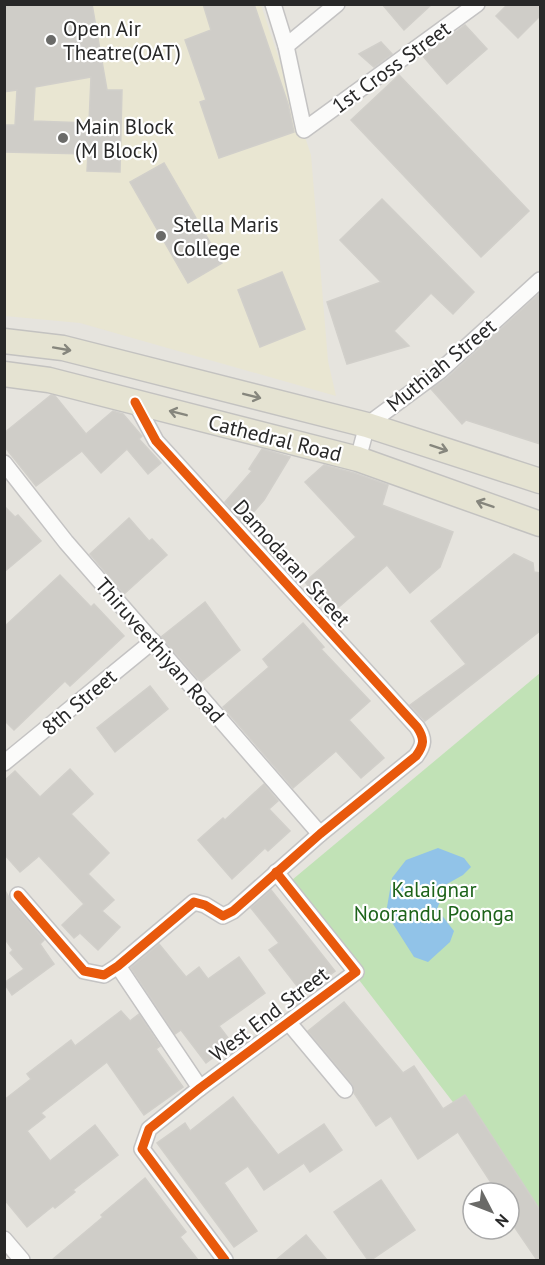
<svg xmlns="http://www.w3.org/2000/svg" width="545" height="1265" font-family="'PT Sans',sans-serif">
	<rect width="100%" height="100%" fill="#e6e4de"/>
	<path fill="#e9e6d2" d="M4 5H261L311 155 328 361 336 396 80 323 5 316Z"/>
	<path fill="#c1e2b6" d="M540 673V1244L459 1110 286 885Z"/>
	<path fill="#91c3e8" d="M438 848 464 858 471 867 463 875 447 884 437 909 454 931 450 942 428 962 414 957 386 913 392 878 406 860Z"/>
	<g fill="#cfcdc8" stroke="#d1cfca" stroke-width="1.5" fill-rule="evenodd">
		<path d="M4 4H92L107 90H122L120 172 87 171 88 154 4 152V125H15L17 90 4 92ZM91 77 89 123 33 121 35 87Z"/>
		<path d="M203 4H254L288 104 294 132 219 158 200 102 206 100 185 40 211 30Z"/>
		<path d="M382 4H432L404 30Z"/>
		<path d="M508 4H540V16L518 38 496 16Z"/>
		<path d="M465 25 487 49 447 84 423 56Z"/>
		<path d="M381 42 392 54 374 67 359 54Z"/>
		<path d="M399 75 529 211 481 257 351 120Z"/>
		<path d="M164 163 222 263 188 283 130 182Z"/>
		<path d="M382 199 474 292 453 314 431 293 394 331 409 346 347 364 327 302 381 282 340 240Z"/>
		<path d="M282 272 305 329 260 347 238 290Z"/>
		<path d="M540 293V444L466 420 462 424 431 389 447 378Z"/>
		<path d="M51 395 55 396 86 434 113 411 123 414 141 435 142 436 139 439 161 463 148 474 127 449 101 473 82 451 36 486 4 446V433Z"/>
		<path d="M262 449 290 457 264 500 244 523 225 502 252 471 249 469Z"/>
		<path d="M324 465 354 473 388 485 382 505 453 532 440 567 410 593 387 565 332 613 305 582 356 537 305 482Z"/>
		<path d="M4 506 15 517 18 515 41 541 4 572Z"/>
		<path d="M129 518 149 541 152 539 167 555 124 594 90 554Z"/>
		<path d="M514 554 533 563 534 572 540 573V631L425 721 410 705 466 664 431 621Z"/>
		<path d="M60 575 91 607 94 604 124 636 70 686 65 681 14 730 4 720V627Z"/>
		<path d="M205 602 240 650 201 682 161 637Z"/>
		<path d="M303 623 324 647 321 649 370 701 349 720 384 758 361 778 336 751 293 788 223 707 269 667 263 659Z"/>
		<path d="M150 686 168 709 115 752 97 728Z"/>
		<path d="M70 769 93 794 71 814 109 853 88 874 114 900 102 911 120 927 98 950 80 933 74 938 62 925 84 904 39 856 20 872 4 854V781L15 771 40 797Z"/>
		<path d="M264 784 278 801 269 809 290 831 268 851 265 848 232 879 198 840 223 818 225 820Z"/>
		<path d="M4 889 11 901 44 940 40 944 54 964 12 995 4 983 24 969 10 953 13 950 4 938Z"/>
		<path d="M271 890 335 971 304 995 269 950 279 943 251 908Z"/>
		<path d="M159 944 186 977 199 967 208 979 239 957 265 993 219 1026 232 1043 206 1063 181 1030 175 1034 131 968Z"/>
		<path d="M344 1002 403 1073 414 1066 443 1109 465 1095 540 1210V1260H537L509 1219V1193H479L492 1184 458 1132 418 1159 391 1116 376 1126 354 1093 352 1084 308 1031Z"/>
		<path d="M121 1011 130 1021 139 1014 160 1046 156 1049 183 1087 144 1115 107 1062 41 1113 45 1117 27 1131 50 1161 95 1125 118 1155 73 1190 75 1192 55 1208 53 1206 27 1227 4 1199V1100L31 1079 27 1074 71 1040 75 1046Z"/>
		<path d="M233 1097 278 1155 324 1124 342 1150 310 1172 304 1163 264 1190 248 1166 224 1183 257 1231 234 1247 157 1143 185 1123 190 1131Z"/>
		<path d="M145 1178 186 1232 180 1237 198 1260H52L103 1217 101 1215Z"/>
		<path d="M381 1180 415 1230 371 1260H368L334 1212Z"/>
		<path d="M306 1235 327 1260H276Z"/>
	</g>
	<g fill="none" stroke-linecap="round" stroke-linejoin="round">
		<defs>
			<g id="street">
				<path d="M273 4 286 46 304 130 477 4"/>
				<path d="M286 46 337 4"/>
				<path d="M358 459 367 425 440 371 540 280"/>
				<path d="M4 463 66 542 320 834"/>
				<path d="M4 763 153 641"/>
				<path d="M18 895 84 971 104 975 118 966 194 902 205 905 223 916 233 911 320 834 416 756C424 745 425 739 417 727L156 441 135 402"/>
				<path d="M118 966 200 1088"/>
				<path d="M289 1023 345 1090"/>
				<path d="M4 1239 22 1260"/>
				<path d="M225 1260 142 1149 149 1129 200 1088 356 972 276 872"/>
			</g>
			<g id="primary">
				<path d="M4 341 63 348 367 425 540 481"/>
				<path d="M4 374 49 380 358 459 540 524"/>
			</g>
		</defs>
		<use href="#street" stroke="#c4c3c3" stroke-width="18"/>
		<use href="#primary" stroke="#c3c2c0" stroke-width="27"/>
		<use href="#street" stroke="#fbfbfa" stroke-width="15"/>
		<use href="#primary" stroke="#e5e3d2" stroke-width="24"/>
		<defs>
			<g id="cycleway">
				<path d="M18 895 84 971 104 975 118 966 194 902 205 905 223 916 233 911 320 834 416 756C424 745 425 739 417 727L156 441 135 402"/>
				<path d="M225 1260 142 1149 149 1129 200 1088 356 972 276 872"/>
			</g>
		</defs>
		<use href="#cycleway" stroke="#fff" stroke-width="13"/>
		<use href="#cycleway" stroke="#e8590c" stroke-width="9"/>
	</g>
	<defs><path id="oneway-shaft" d="M-6 0H5M1.5-3L5.5 0L1.5 3" fill="none" stroke-width="1.6" stroke-linecap="round" stroke-linejoin="round" transform="scale(1.5)"/></defs>
	<g stroke="#86867d">
		<use href="#oneway-shaft" transform="translate(62 349) rotate(10)"/>
		<use href="#oneway-shaft" transform="translate(252 396) rotate(14)"/>
		<use href="#oneway-shaft" transform="translate(178 413) rotate(-166)"/>
		<use href="#oneway-shaft" transform="translate(439 448) rotate(18)"/>
		<use href="#oneway-shaft" transform="translate(485 504) rotate(-161)"/>
	</g>
	<g fill="#6a6a68" stroke="#fff" stroke-width="2">
		<circle cx="51" cy="40" r="6"/>
		<circle cx="63" cy="138" r="6"/>
		<circle cx="161" cy="236" r="6"/>
	</g>
	<g text-anchor="middle" dominant-baseline="central" stroke-width="4.5" stroke-linejoin="round" paint-order="stroke">
		<g font-size="21" fill="#282828" stroke="#fff" text-anchor="start">
			<text x="63" y="28">Open Air<tspan x="63" dy="24">Theatre(OAT)</tspan></text>
			<text x="75" y="126">Main Block<tspan x="75" dy="24">(M Block)</tspan></text>
			<text x="173" y="224">Stella Maris<tspan x="173" dy="24">College</tspan></text>
		</g>
		<g font-size="21" fill="#282828" stroke="#fff">
			<text transform="translate(391 67) rotate(-36)">1st Cross Street</text>
			<text transform="translate(441 365) rotate(-39)">Muthiah Street</text>
			<text transform="translate(275 438) rotate(14)">Cathedral Road</text>
			<text transform="translate(292 563) rotate(48)">Damodaran Street</text>
			<text transform="translate(160 650) rotate(49)">Thiruveethiyan Road</text>
			<text transform="translate(79 702) rotate(-40)">8th Street</text>
			<text transform="translate(269 1014) rotate(-37)">West End Street</text>
		</g>
		<g font-size="21" fill="#1d631a" stroke="#fff">
			<text x="434" y="889">Kalaignar<tspan x="434" dy="24">Noorandu Poonga</tspan></text>
		</g>
	</g>
	<rect width="545" height="1265" fill="none" stroke="#282828" stroke-width="12"/>
	<g transform="translate(491 1211) rotate(132)"><circle r="28" fill="#ffffff" stroke="#a9a9a9" stroke-width="1.5"/>
	<path d="M0-4.5L10 22L0 15L-10 22Z" fill="#6a6a68"/>
	<text y="-9" font-size="16" font-weight="bold" text-anchor="middle" fill="#282828">N</text>
	</g>
</svg>
